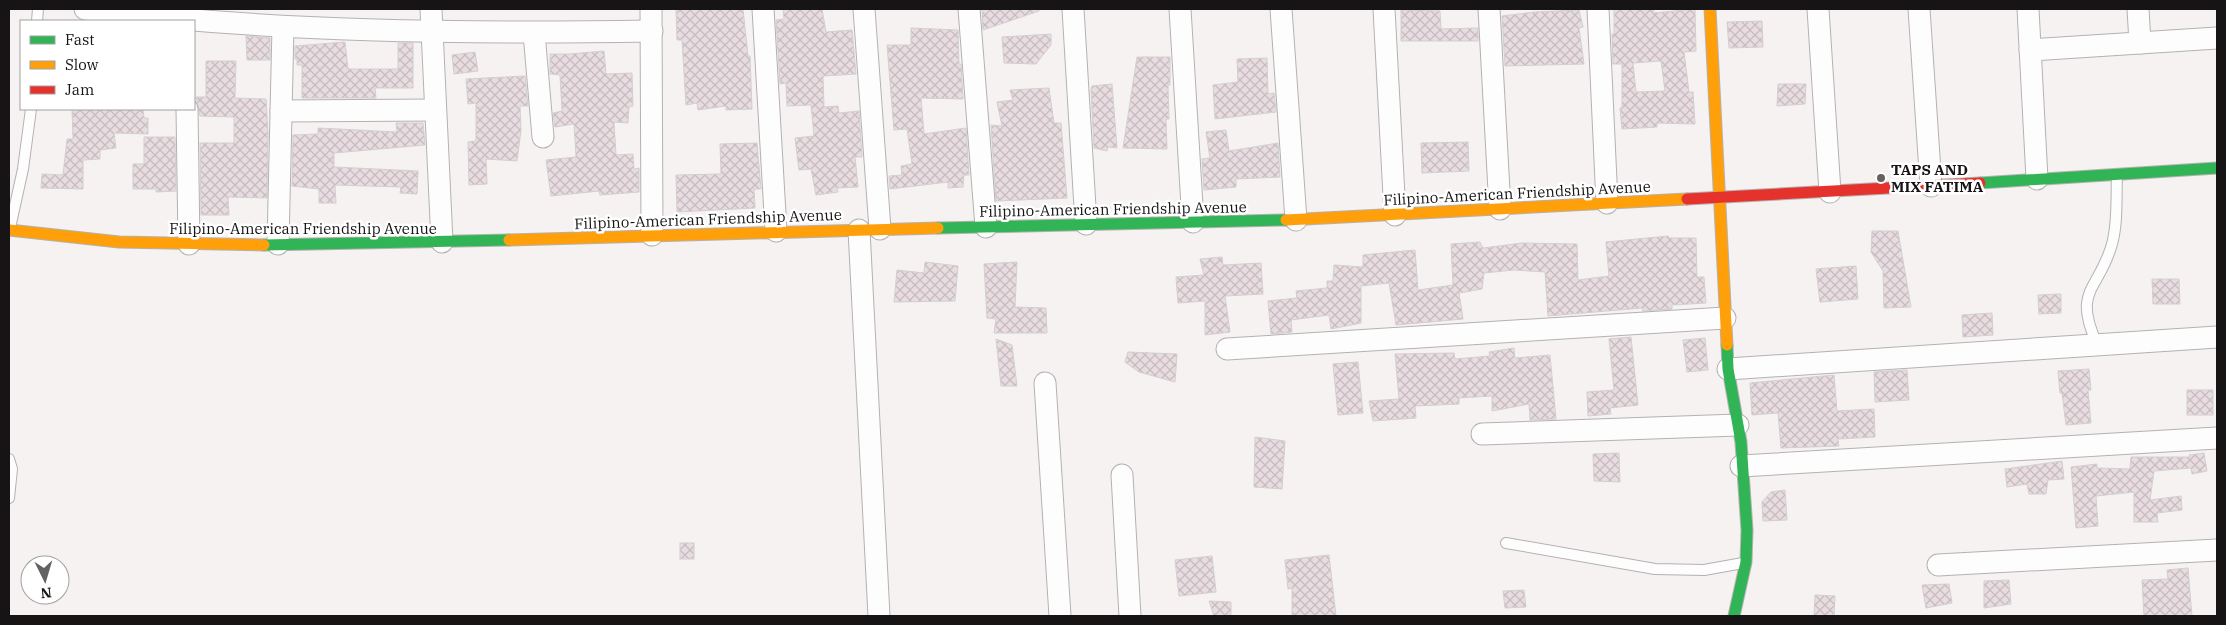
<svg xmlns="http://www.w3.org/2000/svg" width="2226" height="625" font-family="'IBM Plex Serif',serif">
	<defs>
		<pattern id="building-cross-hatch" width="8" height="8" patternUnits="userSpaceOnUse" patternTransform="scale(1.25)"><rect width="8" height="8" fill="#e8dce1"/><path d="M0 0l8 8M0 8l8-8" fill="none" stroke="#c6bcc0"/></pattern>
	</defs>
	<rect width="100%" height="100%" fill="#f5f2f1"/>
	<g fill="url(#building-cross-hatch)" stroke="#d2d0cf" fill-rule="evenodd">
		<path d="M676 9H743L748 56H750L752 109 726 110V106L698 110 697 103 686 105 682 40H677Z"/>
		<path d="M783 9H822L826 32 852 30 856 74 823 76 824 107 838 106 839 113 859 111 862 157H855L858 187 837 188 838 192 816 195 811 169 799 170 795 138 814 136 811 105 787 106 786 83 780 84 776 20 784 19Z"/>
		<path d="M982 9H1039V11L983 30Z"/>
		<path d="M1614 9H1654L1653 13 1695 9 1696 51 1684 52 1689 92H1693L1695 124 1657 123V127L1622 129 1620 108H1622V64H1613L1612 34H1614ZM1661 61 1665 91 1636 92 1633 63Z"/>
		<path d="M1401 10 1440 11 1441 29 1478 28V41H1401Z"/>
		<path d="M1579 10 1583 27 1579 28 1584 64 1505 66 1502 16 1534 12Z"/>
		<path d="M1762 21 1763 47 1729 48 1727 22Z"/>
		<path d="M911 28 958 30 959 64H961L963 99 921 98 924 134 966 128 969 175H964L963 187 948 188V182L890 189 889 176 902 175 901 166 912 164 907 129 894 130 887 45H911Z"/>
		<path d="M1051 34V45L1036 64 1004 63 1002 37Z"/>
		<path d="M246 36 270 38V60H247Z"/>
		<path d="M345 42 348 69H398V43H413V88H375L376 98H302V65H297V59H295V46Z"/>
		<path d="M604 51 606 74 632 73 633 106 629 107 628 123 614 122 616 155 633 154 634 169 639 168V192L600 195 599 191 551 196 546 160 576 157 574 124 555 127 553 113 562 111 560 75 550 74V54H570Z"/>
		<path d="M475 52 478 71 454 74 452 55Z"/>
		<path d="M1137 57H1170V85H1168L1169 119H1166L1167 149 1123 148Z"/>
		<path d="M1267 58 1268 94 1274 93 1276 112 1215 119 1213 85 1238 82 1237 59Z"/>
		<path d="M206 61H236L235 98 266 99 268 133 267 198 228 197 229 215H201L200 143H234V117L200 116 196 97H206Z"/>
		<path d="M525 76 528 106H520L521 130 517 161 486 159 487 184 469 185 468 142 476 141V103L468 104 466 79Z"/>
		<path d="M1112 84 1117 148 1108 147 1107 151 1094 148 1091 90 1092 86Z"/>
		<path d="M1778 84H1806L1805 104 1777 106Z"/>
		<path d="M1049 88 1054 123H1061L1067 198 996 201 991 125 1002 126 997 102 1013 100 1010 90Z"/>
		<path d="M72 109H143L144 118H148V134L114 133 116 148 100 150V159L83 160V189L41 188 42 174 63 175 67 139H73Z"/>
		<path d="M396 123H423L425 145 334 153V167L418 171 417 194 400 193 401 187 335 185 336 203H319V189L292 186 293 135 318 134V128L397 132Z"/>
		<path d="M1226 130 1229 151 1278 143 1280 177 1236 179V187L1204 190 1202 159 1210 158 1206 132Z"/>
		<path d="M144 137H175L176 191 156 192V189H133V164H144Z"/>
		<path d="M1468 142 1469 171 1422 173 1421 143Z"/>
		<path d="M757 143 761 189H754L755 208 677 212 676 175 721 174 720 144Z"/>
		<path d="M1872 231H1898L1911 307 1884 308 1883 271 1871 252Z"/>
		<path d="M1668 236 1669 238H1696L1697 277H1704L1706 303 1672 305V309L1643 311 1642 308 1548 316 1545 272 1514 270 1484 273 1482 289 1459 293 1463 319 1396 325 1389 283 1361 286V323L1331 329 1329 315 1291 320 1292 332 1271 334 1268 301 1297 298 1296 291 1327 288V281H1333L1334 265 1363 267V255L1415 250 1418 290 1453 285 1451 244 1480 242 1483 248 1522 243 1577 244 1578 280 1609 276 1606 242Z"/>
		<path d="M1222 257 1223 265 1261 263 1263 294 1225 296 1230 332 1205 335V301L1178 303 1176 277 1204 275 1200 259Z"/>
		<path d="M925 262 958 266 955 301 894 302 897 270 924 273Z"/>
		<path d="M1017 262 1015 307 1046 308 1047 333H994L996 319 987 318 984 264Z"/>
		<path d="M1856 266 1858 299 1820 302 1816 269Z"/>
		<path d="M2152 279H2179L2180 304H2153Z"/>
		<path d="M2061 294V313L2039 314 2038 295Z"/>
		<path d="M1992 313 1993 335 1963 337 1962 315Z"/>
		<path d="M1631 337 1638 405 1610 408 1611 414 1588 416 1587 392 1614 390 1609 339Z"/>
		<path d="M1705 338 1708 370 1687 372 1683 340Z"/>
		<path d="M996 339 1012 345 1017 386H1001Z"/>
		<path d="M1514 348 1515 358 1550 355 1556 419 1530 420 1529 404 1492 411V396L1459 398V404L1415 406 1416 418 1373 421 1369 401 1399 399 1395 354 1454 353 1455 359 1490 356 1489 352Z"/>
		<path d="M1128 352 1177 354 1175 382 1139 372 1125 362Z"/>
		<path d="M1358 362 1363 413 1338 415 1333 364Z"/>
		<path d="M2089 369 2091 390H2088L2091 423 2066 425 2062 393H2060L2058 371Z"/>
		<path d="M1907 370 1909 400 1875 402 1874 372Z"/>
		<path d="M1834 375 1837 411 1874 409 1875 437 1838 439 1839 446 1781 448 1778 413 1752 415 1750 383Z"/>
		<rect x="2187" y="390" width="26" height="25"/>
		<path d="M1255 437 1285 441 1282 489 1254 487Z"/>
		<path d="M1619 453 1620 482 1594 481 1593 454Z"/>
		<path d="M2204 453 2207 471 2192 474 2191 468 2154 471 2150 500 2181 496 2182 510 2157 513 2158 522H2134V492L2096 496 2098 526 2076 528 2071 467 2097 464V468L2130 469 2131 457H2190L2189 455Z"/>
		<path d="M2062 461 2064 479 2048 480 2046 494H2029L2027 484 2007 487 2005 469Z"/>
		<path d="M1785 490 1787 520 1763 521 1762 502 1771 492Z"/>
		<rect x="680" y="543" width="14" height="16"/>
		<path d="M1329 555 1336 616H1292V588L1288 589 1285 560Z"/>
		<path d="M1212 556 1216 592 1179 596 1175 560Z"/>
		<path d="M2188 568 2192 616H2144L2142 580 2168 579 2167 570Z"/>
		<path d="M2009 580 2011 604 1984 608V581Z"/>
		<path d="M1949 584 1952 603 1926 608 1922 585Z"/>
		<path d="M1524 590 1526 607 1505 608 1503 591Z"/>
		<path d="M1815 595 1835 596 1834 616H1814Z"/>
		<path d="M1209 601 1231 602V615L1214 616Z"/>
	</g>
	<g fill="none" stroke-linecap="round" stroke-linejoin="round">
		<defs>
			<g id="lane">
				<path d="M37 21 38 9"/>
				<path d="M10 228 23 169 31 109"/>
				<path d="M2097 344C2072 289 2099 291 2112 244 2118 222 2116 198 2117 175"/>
				<path d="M9 459 12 469 9 498"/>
				<path d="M1506 543 1655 569 1704 570 1743 563"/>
			</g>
			<g id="street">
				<path d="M85 9C273 32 463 34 652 31"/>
				<path d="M431 9 442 242"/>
				<path d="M651 9 652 235"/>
				<path d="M763 9 776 231"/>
				<path d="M864 9 880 229"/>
				<path d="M969 9 986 227"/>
				<path d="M1073 9 1086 224"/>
				<path d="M1180 9 1193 222"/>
				<path d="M1281 9 1296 220"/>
				<path d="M1384 9 1395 215"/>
				<path d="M1489 9 1500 209"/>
				<path d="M1598 9 1607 203"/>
				<path d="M1818 9 1830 192"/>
				<path d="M1919 9 1931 186"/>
				<path d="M2028 9 2037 179"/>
				<path d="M2138 9 2140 43"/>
				<path d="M534 33 543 137"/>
				<path d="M2030 50 2217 38"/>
				<path d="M187 109 189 244"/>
				<path d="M281 111 434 110"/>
				<path d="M859 230 879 616"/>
				<path d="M278 244 283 27"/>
				<path d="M1227 349 1725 318"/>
				<path d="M1728 369 2217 337"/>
				<path d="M1045 383 1060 616"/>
				<path d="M1482 434 1738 425"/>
				<path d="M1741 466 2217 438"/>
				<path d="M1122 475 1130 616"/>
				<path d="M1938 565 2217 550"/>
			</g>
			<g id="fast">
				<path d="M1980 183 2217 168"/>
				<path d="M938 228 1286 220"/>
				<path d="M264 245 509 240"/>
				<path d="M1727 345 1728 369 1741 442 1747 530 1746 562 1734 616"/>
			</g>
			<g id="slow">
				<path d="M1710 9 1727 345"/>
				<path d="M1286 220 1687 199"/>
				<path d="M9 230 119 242 264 245"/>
				<path d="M509 240 938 228"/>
			</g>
			<path id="jam" d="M1687 199 1980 183"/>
		</defs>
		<use href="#lane" stroke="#b4b2b1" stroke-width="12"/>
		<use href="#street" stroke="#b4b2b1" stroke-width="23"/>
		<use href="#fast" stroke="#b4b2b1" stroke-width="13"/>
		<use href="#slow" stroke="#b4b2b1" stroke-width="13"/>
		<use href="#jam" stroke="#b4b2b1" stroke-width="13"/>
		<use href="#lane" stroke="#fefdfd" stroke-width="10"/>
		<use href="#street" stroke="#fefdfd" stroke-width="21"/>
		<use href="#fast" stroke="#30b455" stroke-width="11"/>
		<use href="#slow" stroke="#ff9f0a" stroke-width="11"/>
		<use href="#jam" stroke="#e5322d" stroke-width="11"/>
	</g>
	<circle fill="#646261" stroke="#fff" stroke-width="2" cx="1881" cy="178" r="5"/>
	<g text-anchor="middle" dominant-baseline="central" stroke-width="5" stroke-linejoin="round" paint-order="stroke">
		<g font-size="15" font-weight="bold" fill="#161414" stroke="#fff" text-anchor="start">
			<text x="1891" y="169">TAPS AND<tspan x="1891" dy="17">MIX FATIMA</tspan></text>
		</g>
		<g font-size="15" fill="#161414" stroke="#fff">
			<text transform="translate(1517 193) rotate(-3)">Filipino-American Friendship Avenue</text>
			<text transform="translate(1113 209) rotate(-1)">Filipino-American Friendship Avenue</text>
			<text transform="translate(708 219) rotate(-2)">Filipino-American Friendship Avenue</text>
			<text x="303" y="228">Filipino-American Friendship Avenue</text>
		</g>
	</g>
	<rect width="2226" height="625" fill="none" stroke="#161414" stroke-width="20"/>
	<rect x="20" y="20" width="175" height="90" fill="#ffffff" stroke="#a2a1a1"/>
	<rect x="30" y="36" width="25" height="8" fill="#30b455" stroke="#a2a1a1"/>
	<text x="65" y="45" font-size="15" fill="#161414">Fast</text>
	<rect x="30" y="61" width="25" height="8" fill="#ff9f0a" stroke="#a2a1a1"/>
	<text x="65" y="70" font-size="15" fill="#161414">Slow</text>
	<rect x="30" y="86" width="25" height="8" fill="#e5322d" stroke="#a2a1a1"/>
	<text x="65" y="95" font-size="15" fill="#161414">Jam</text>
	<g transform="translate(45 580) rotate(175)"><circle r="24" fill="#ffffff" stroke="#a2a1a1"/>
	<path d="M0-4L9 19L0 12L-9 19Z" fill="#646261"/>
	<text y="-8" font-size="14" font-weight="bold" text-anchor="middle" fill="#161414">N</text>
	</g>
</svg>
